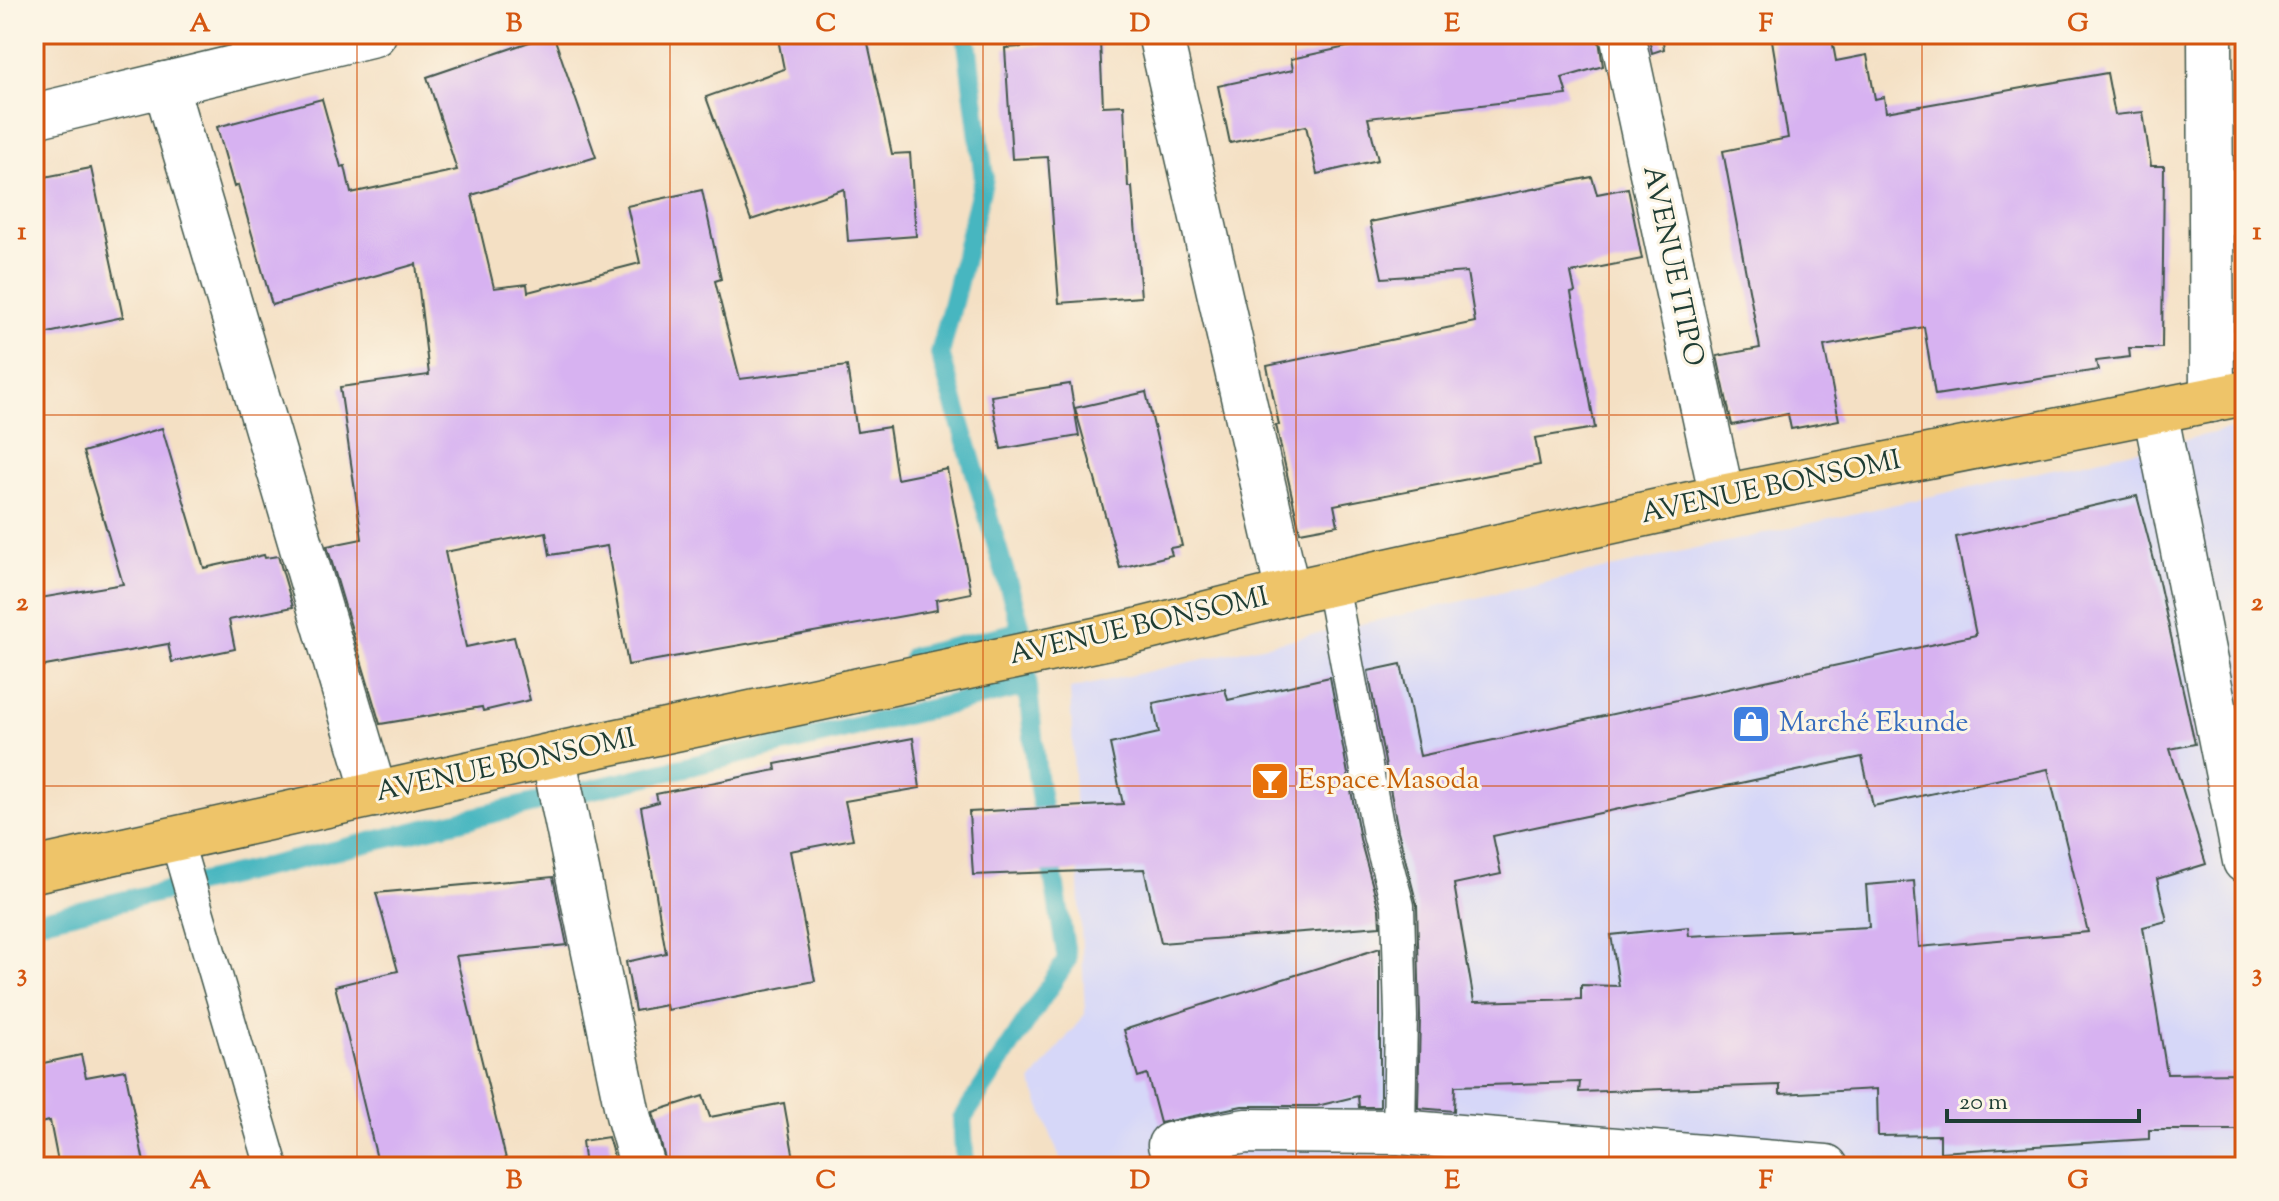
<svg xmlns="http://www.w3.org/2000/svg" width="2279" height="1201" font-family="'Sorts Mill Goudy',serif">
	<rect width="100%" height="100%" fill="#fcf5e5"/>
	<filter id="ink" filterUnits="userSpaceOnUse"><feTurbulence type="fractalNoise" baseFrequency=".0125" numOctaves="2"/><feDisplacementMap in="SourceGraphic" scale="16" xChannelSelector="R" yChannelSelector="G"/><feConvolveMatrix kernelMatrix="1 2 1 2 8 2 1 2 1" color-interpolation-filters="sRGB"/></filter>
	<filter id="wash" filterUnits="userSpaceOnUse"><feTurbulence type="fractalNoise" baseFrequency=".006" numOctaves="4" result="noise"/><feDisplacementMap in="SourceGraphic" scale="32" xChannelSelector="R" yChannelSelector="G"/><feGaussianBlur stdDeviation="1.8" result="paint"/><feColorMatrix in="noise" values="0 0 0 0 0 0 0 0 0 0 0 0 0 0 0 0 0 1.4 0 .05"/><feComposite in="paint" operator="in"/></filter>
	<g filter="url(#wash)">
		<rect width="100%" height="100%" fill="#f4e0c4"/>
		<path fill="#d6d7f8" d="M2245 426V1167H1063L1031 1082 1085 1014 1070 689Z"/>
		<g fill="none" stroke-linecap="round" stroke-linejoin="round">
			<g stroke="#47b6c0" stroke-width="20">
				<path d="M913 657 1022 631"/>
				<path d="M34 922 1027 686"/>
				<path d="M965 1167 962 1119 1067 960 1037 776 1022 631 940 354 984 178 966 34"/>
			</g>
		</g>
		<g id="blocks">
			<g fill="#d7b2f1" fill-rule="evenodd">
				<path d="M553 34 596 157 472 195 494 288 527 284 528 292 640 263 627 206 702 190 721 279 715 281 740 379 847 366 857 432 889 427 897 479 947 469 971 593 936 600 937 610 628 665 607 546 550 555 546 532 445 552 466 647 514 637 530 700 483 711 482 707 380 724 327 546 362 539 340 387 429 375 416 264 272 305 238 185 234 187 217 127 322 99 341 167 345 166 351 193 457 170 427 77Z"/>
				<path d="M777 34H866L892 154 910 153 916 236 848 241 844 189 751 220 706 97 784 69Z"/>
				<path d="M1406 34H1598L1603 66 1562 78 1567 95 1368 118 1378 160 1317 174 1306 126 1230 143 1218 86 1293 70 1291 59Z"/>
				<path d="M1648 34H1662L1664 49 1652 53Z"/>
				<path d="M1771 34H1831L1836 61 1867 55 1875 99 1884 97 1886 112 2107 73 2115 115 2143 112 2151 166H2164L2162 348H2129L2130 357 2096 361 2098 370 1935 395 1924 327 1824 346 1839 420 1791 429 1788 414 1732 425 1717 356 1760 348 1723 151 1788 138Z"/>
				<path d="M1100 42 1103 106 1124 105 1128 187H1132L1141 297 1059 303 1048 157 1012 159 1005 48Z"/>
				<path d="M91 168 123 317 34 336V179Z"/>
				<path d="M1592 177 1597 194 1628 188 1642 259 1571 273 1575 292 1571 293 1595 428 1535 438 1540 465 1334 505 1338 525 1300 532 1276 425H1279L1267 366 1475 322 1467 272 1382 278 1370 222Z"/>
				<path d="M1070 384 1079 436 1001 449 991 396Z"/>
				<path d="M1146 392 1182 546 1170 548 1172 555 1120 568 1075 408Z"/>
				<path d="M162 428 204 568 264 555 265 558 278 556 293 607 229 620 235 649 172 662 168 644 34 668V599L123 584 83 452Z"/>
				<path d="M2137 496 2154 560 2195 744 2170 749 2206 864 2157 879 2167 921 2143 927 2167 1074 2240 1073 2241 1130H2149V1139L1940 1152V1135L1878 1136 1877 1089 1780 1094V1085L1579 1092 1580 1082 1455 1086 1454 1111 1418 1108 1420 1016 1417 905 1398 831 1368 671 1401 664 1420 756 1976 635 1956 537ZM1862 757 1873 806 2048 769 2088 932 1919 947 1914 881 1866 885 1869 927 1689 936 1688 927 1611 935 1619 986 1581 985V999L1474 1002 1454 884 1501 874 1493 836Z"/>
				<path d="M1330 677 1360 839 1379 909 1380 926 1161 943 1144 869 973 875 969 812 1123 804 1110 744 1159 733 1153 703 1225 689 1228 700Z"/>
				<path d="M913 738 920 788 845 801 853 839 790 851 815 981 667 1010 666 1005 635 1011 626 962 666 953 641 807 658 802 656 794 776 770 775 764Z"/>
				<path d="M553 877 567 945 456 956 508 1167H379L335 986 398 971 376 893Z"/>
				<path d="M1380 948V1107H1359L1358 1096 1317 1106H1242L1160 1123 1147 1074 1138 1077 1124 1030Z"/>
				<path d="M81 1055 86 1077 125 1070 145 1167H59L50 1121 34 1124V1065Z"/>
				<path d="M703 1096 710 1117 784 1103 794 1159 748 1167H667L653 1112Z"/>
				<path d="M608 1137 617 1167H585L582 1141Z"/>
			</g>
		</g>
	</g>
	<g filter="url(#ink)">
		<use href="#blocks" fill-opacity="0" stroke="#3f554a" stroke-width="2"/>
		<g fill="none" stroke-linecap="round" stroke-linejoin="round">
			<defs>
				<g id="lane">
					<path d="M1332 584 1379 835 1398 906 1401 1017 1399 1132"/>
					<path d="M176 839 272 1167"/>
				</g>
				<g id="street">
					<path d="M1160 34 1288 593"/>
					<path d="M1622 34 1722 497"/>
					<path d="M2210 34 2212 400"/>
					<path d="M165 84 375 795"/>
					<path d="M34 116 374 34"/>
					<path d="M2155 411 2245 861"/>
					<path d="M553 755 628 1115 643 1167"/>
					<path d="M1170 1145 1246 1131 1399 1132 1826 1167"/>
				</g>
				<path id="primary" d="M34 870 553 755 1128 633 1288 593 1722 497 2245 393"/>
			</defs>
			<use href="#lane" stroke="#3f554a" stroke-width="35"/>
			<use href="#street" stroke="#3f554a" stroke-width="47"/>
			<use href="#primary" stroke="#3f554a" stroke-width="47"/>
			<use href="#lane" stroke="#fff" stroke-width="32"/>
			<use href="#street" stroke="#fff" stroke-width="44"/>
			<use href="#primary" stroke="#eec469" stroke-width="44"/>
		</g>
	</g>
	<path fill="none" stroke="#d45610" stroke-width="2" stroke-opacity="0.55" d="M357 34V1167M670 34V1167M983 34V1167M1296 34V1167M1609 34V1167M1922 34V1167M34 415H2245M34 786H2245"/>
	<defs>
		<symbol id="shop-square" viewBox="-11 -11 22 22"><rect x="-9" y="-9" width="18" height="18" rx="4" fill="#3f7fe0" stroke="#fcf5e5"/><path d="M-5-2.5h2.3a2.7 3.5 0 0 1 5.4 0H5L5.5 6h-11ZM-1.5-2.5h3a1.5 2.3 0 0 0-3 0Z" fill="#fff"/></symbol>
		<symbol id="bar-square" viewBox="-11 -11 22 22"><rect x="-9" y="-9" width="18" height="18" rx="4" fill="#e8710a" stroke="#fcf5e5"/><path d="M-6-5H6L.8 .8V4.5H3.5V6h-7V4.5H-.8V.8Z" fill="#fff"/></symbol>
	</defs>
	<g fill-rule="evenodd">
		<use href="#shop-square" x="1729" y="702" width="44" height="44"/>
		<use href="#bar-square" x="1248" y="759" width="44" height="44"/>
	</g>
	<g text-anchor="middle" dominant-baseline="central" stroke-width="6" stroke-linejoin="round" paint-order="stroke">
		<g font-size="28" fill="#1f3d34" stroke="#fcf5e5">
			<text transform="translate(1672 266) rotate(78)">AVENUE ITIPO</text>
			<text transform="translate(1771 488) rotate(-12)">AVENUE BONSOMI</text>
			<text transform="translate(1139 627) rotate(-13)">AVENUE BONSOMI</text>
			<text transform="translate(506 766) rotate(-12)">AVENUE BONSOMI</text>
		</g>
		<g font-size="28" fill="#366cbe" stroke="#fcf5e5" text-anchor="start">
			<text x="1779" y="724">Marché Ekunde</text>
		</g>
		<g font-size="28" fill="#c56008" stroke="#fcf5e5" text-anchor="start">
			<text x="1298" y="781">Espace Masoda</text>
		</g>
	</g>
	<rect width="2279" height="1201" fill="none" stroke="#fcf5e5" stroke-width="88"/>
	<path d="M1947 1109v12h192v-12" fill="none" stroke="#1f3d34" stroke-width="4"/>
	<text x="1959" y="1109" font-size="24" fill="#1f3d34" stroke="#fcf5e5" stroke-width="6" paint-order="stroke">20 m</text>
	<rect x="44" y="44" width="2191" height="1113" fill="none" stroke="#d45610" stroke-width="3"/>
	<g font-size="26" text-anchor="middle" font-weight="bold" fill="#d45610">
		<text x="200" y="31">A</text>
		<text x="514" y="31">B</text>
		<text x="826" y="31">C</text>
		<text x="1140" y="31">D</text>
		<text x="1452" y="31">E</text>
		<text x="1766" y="31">F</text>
		<text x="2078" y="31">G</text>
		<text x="22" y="239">1</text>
		<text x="2257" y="239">1</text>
		<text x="22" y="610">2</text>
		<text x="2257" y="610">2</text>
		<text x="22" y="981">3</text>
		<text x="2257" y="981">3</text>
		<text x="200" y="1188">A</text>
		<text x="514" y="1188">B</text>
		<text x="826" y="1188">C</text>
		<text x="1140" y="1188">D</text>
		<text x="1452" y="1188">E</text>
		<text x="1766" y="1188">F</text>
		<text x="2078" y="1188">G</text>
	</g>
</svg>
